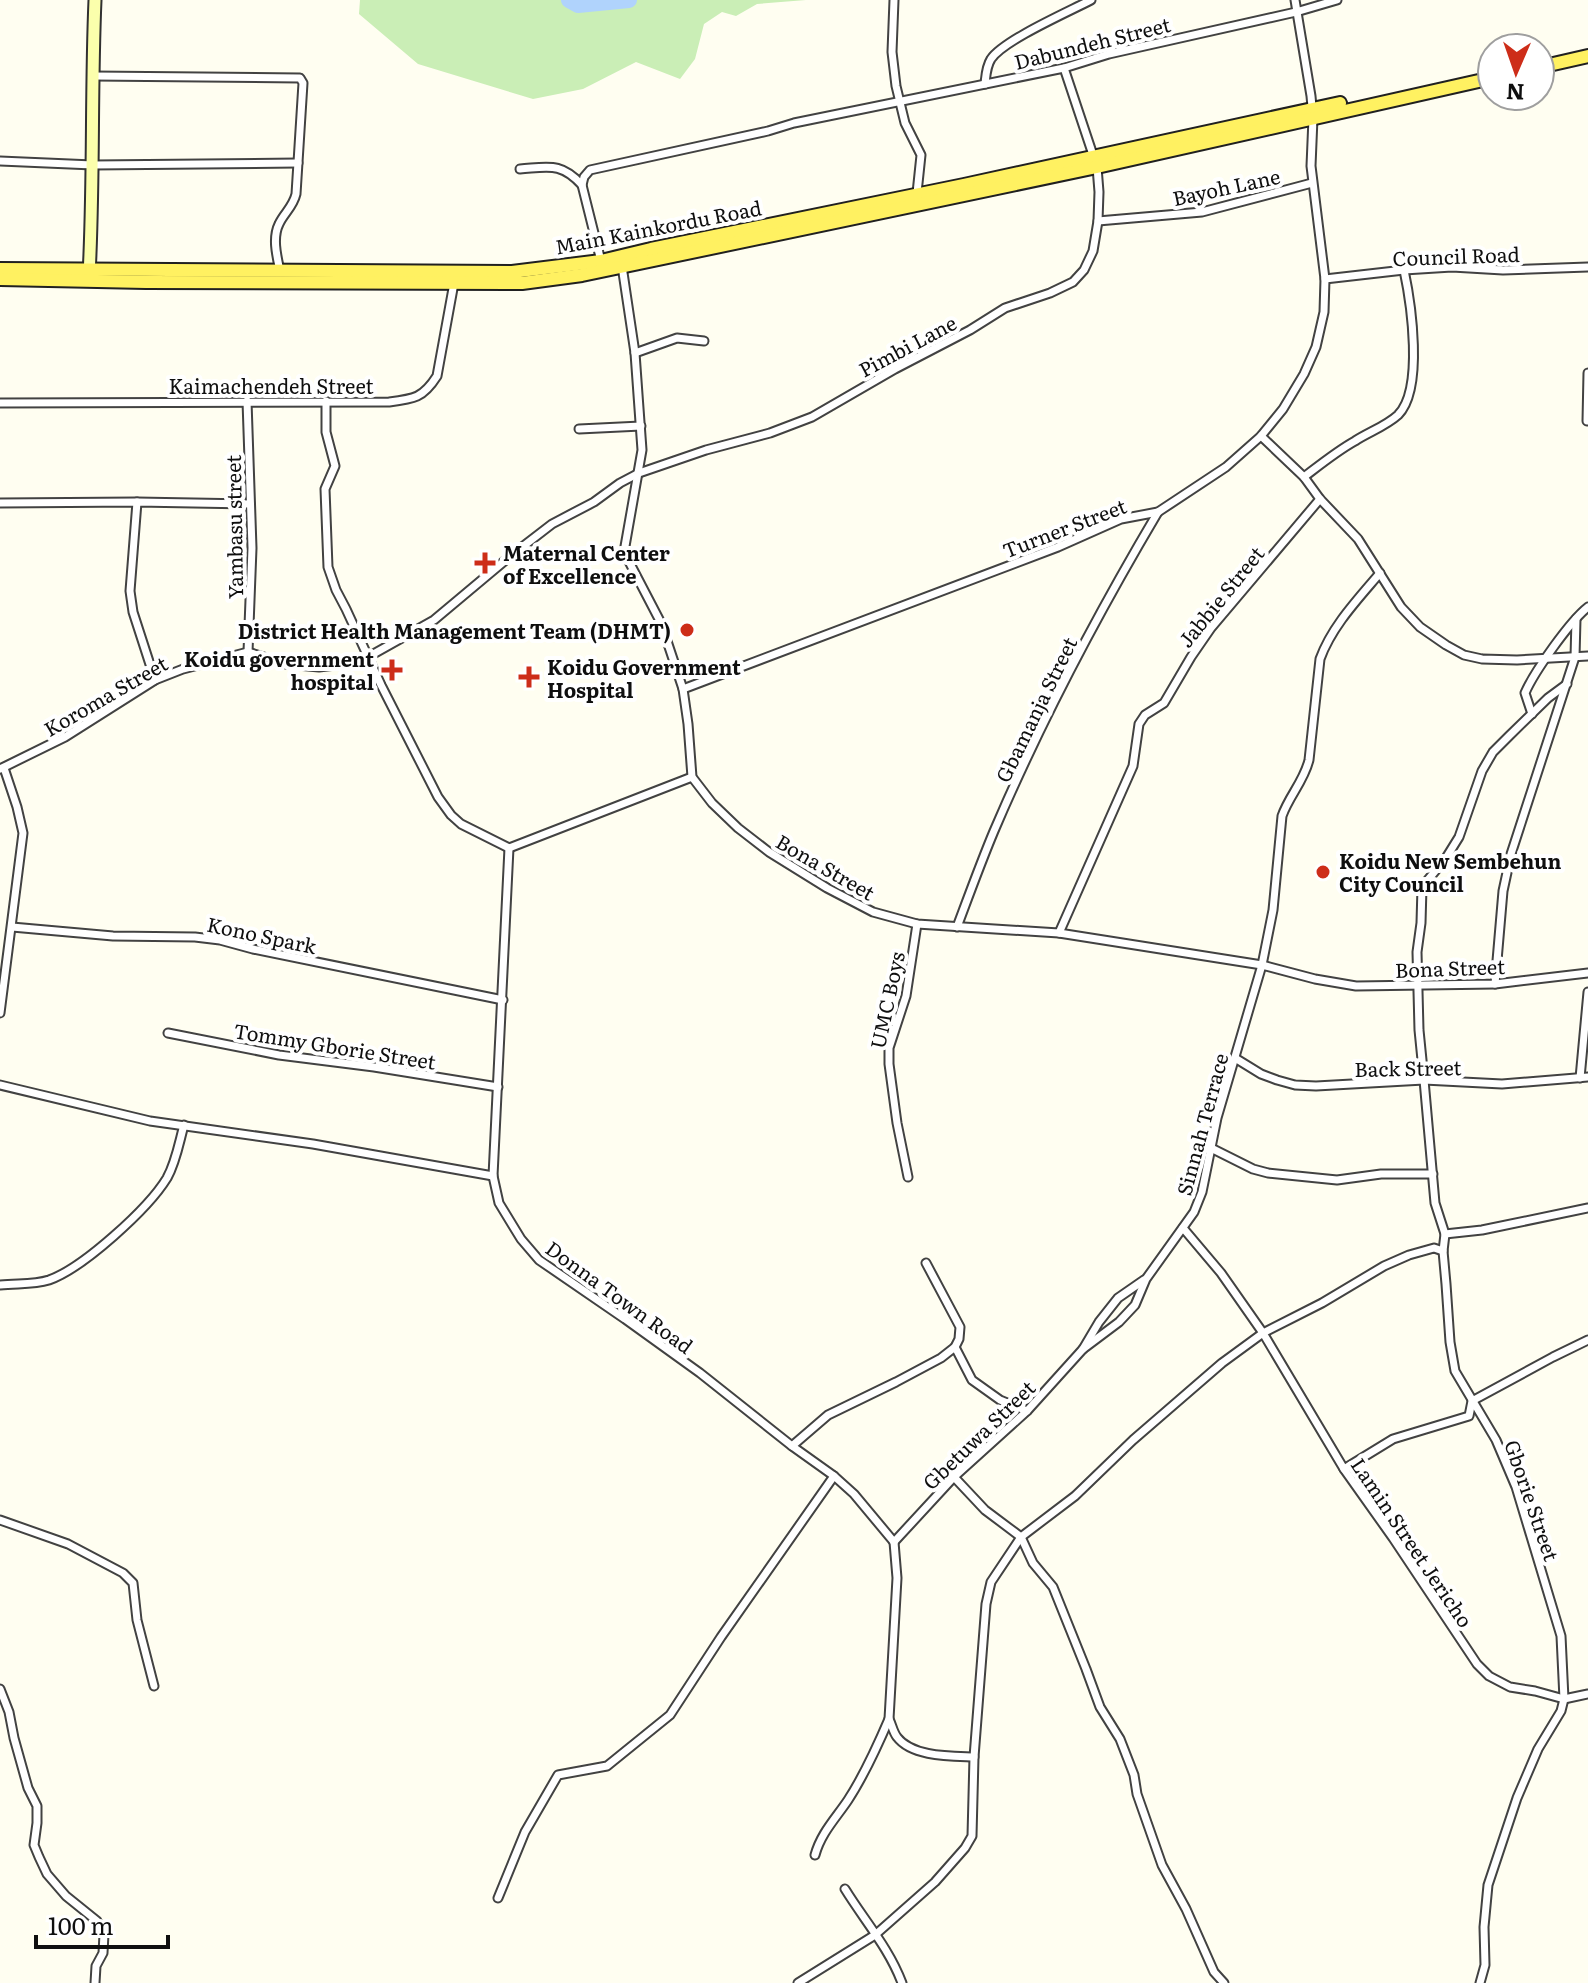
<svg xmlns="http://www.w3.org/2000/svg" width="1588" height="1983" font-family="Literata,serif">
	<rect width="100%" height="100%" fill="#fffef1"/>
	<path fill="#caeeb6" d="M360 0H806L757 4 736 16 722 12 704 24 695 59 680 79 636 62 583 89 533 99 418 64 359 14Z"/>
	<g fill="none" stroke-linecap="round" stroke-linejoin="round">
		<path stroke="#b0d3fc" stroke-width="16" d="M569 0 578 5 629 0"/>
		<defs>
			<g id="street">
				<path d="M894 0 892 52 896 86 905 123 921 155 917 193"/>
				<path d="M93 76 300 78 303 83 296 194C293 207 284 213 279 224 272 238 277 257 280 271"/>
				<path d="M985 84C986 75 986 67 991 59 1004 40 1068 12 1091 0"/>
				<path d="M0 161 93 165 298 163"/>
				<path d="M520 169C549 167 561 162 582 185"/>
				<path d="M1098 221 1202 212 1312 183"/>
				<path d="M601 261 582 185 584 177 590 170 768 131 794 123 1064 68 1109 54 1296 12 1337 0"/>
				<path d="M622 266 635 353 642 450 624 552 661 623 683 689 688 724 692 777 712 803 738 828 769 852 827 888 873 912 917 924 1059 933 1262 965 1315 979 1356 986 1495 984 1588 973"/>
				<path d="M1325 279 1404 270 1452 267 1503 270 1588 267"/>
				<path d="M635 353 677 338 704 341"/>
				<path d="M247 401 252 548 248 652"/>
				<path d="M326 401V432L335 466 325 489 328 567 336 590 346 609 381 685 438 797 451 815 461 824 509 848"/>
				<path d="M0 403 389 402C414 399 423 398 437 376L454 283"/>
				<path d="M1587 421 1588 373"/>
				<path d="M579 429 641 426"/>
				<path d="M1261 436 1304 477 1320 499 1358 539 1401 607 1420 627 1446 645 1464 655 1482 659 1517 660 1588 656"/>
				<path d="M1304 477C1321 464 1337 451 1355 441 1369 432 1386 426 1398 415 1424 389 1411 303 1404 270"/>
				<path d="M137 502 130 591 133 612 155 680"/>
				<path d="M0 503 137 502 250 504"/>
				<path d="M683 689 1058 547 1121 519 1158 512 1226 467 1261 436 1283 409 1304 374 1316 347 1324 312 1325 279 1311 166 1313 118 1311 96 1295 0"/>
				<path d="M1532 714 1525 693C1534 672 1570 621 1588 607"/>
				<path d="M0 769 65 737 155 680 183 669 248 652 286 664 319 667 352 663 368 657 434 620 508 558 552 524 594 502 620 483 639 473 706 450 770 433 812 417 895 369 970 330 1005 308 1050 293 1073 282 1084 270 1093 251 1098 221 1099 192 1097 167 1064 68"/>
				<path d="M509 848 493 1176 499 1203 521 1239 539 1260 625 1319 700 1373 792 1446 834 1476 854 1494 894 1542"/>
				<path d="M509 848 692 777"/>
				<path d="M12 927 113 936 195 937 220 940 253 949 503 1000"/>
				<path d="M957 927C969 895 981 862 994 831 1041 721 1097 615 1158 512"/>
				<path d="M1059 933 1133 766 1139 724 1145 715 1164 703 1191 657 1211 628 1320 499"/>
				<path d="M1495 984 1503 891 1511 854 1575 657 1576 619"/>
				<path d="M0 1013 23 833 17 807 4 768"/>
				<path d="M168 1033 279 1055 374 1067 498 1087"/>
				<path d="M1235 1058 1261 1074 1277 1080 1295 1085 1316 1086 1424 1080 1502 1084 1588 1077"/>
				<path d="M1580 1078 1588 992"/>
				<path d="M0 1085 150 1121 313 1144 493 1176"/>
				<path d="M1211 1148 1253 1169 1268 1173 1337 1180 1381 1174H1433"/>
				<path d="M908 1177 897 1123 889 1064V1048L906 996 917 924"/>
				<path d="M1183 1228 1221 1273 1263 1333 1344 1469 1393 1538 1477 1664 1489 1676 1510 1687 1535 1691 1564 1699 1588 1694"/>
				<path d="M1445 1234 1482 1230 1588 1208"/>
				<path d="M0 1285C17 1283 33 1285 49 1280 83 1268 148 1209 167 1178 176 1162 179 1143 184 1125"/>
				<path d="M955 1347 972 1380 1000 1400 1027 1411"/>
				<path d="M1083 1349 1119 1322 1135 1305 1146 1279 1194 1212 1202 1192 1217 1118 1262 965 1273 910 1282 816C1289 796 1304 781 1309 760L1320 659C1332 626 1358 599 1380 573"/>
				<path d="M792 1446 828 1415 896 1382 941 1358 955 1347 959 1339 960 1327 926 1263"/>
				<path d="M1344 1469 1393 1439 1469 1416 1472 1401 1553 1357 1588 1340"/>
				<path d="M954 1477 985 1510 1021 1537 1033 1563 1053 1587 1086 1669 1100 1707 1120 1739 1134 1775 1137 1794 1162 1865 1186 1909 1214 1972 1224 1983"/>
				<path d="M0 1520 68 1544 123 1573 133 1583 137 1620 154 1686"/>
				<path d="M894 1542 954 1477 1027 1411 1083 1349 1099 1322 1118 1298 1144 1280"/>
				<path d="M894 1542 897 1578 889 1719C892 1725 893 1732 897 1737 912 1757 951 1756 974 1757"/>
				<path d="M0 1689 9 1712 14 1738 28 1788 37 1806V1823L34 1845 39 1857 47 1874 66 1896 97 1921 104 1934 103 1953 96 1966 95 1983"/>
				<path d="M815 1855C821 1833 836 1818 848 1800 865 1774 877 1747 889 1719"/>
				<path d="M845 1889C864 1920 889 1948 902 1983"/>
				<path d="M498 1898 525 1832 558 1775 607 1766 670 1715 721 1637 834 1476"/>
				<path d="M798 1983 875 1935 935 1882 965 1848 972 1836 974 1757 986 1604 991 1582 1021 1537 1075 1496 1133 1440 1222 1363 1263 1333 1322 1303 1384 1266 1409 1255 1434 1248 1443 1251"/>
				<path d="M1480 1983 1485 1965 1484 1927 1488 1885 1517 1798 1538 1749 1561 1711 1564 1699 1561 1636 1516 1487 1496 1440 1455 1371 1450 1342 1446 1284 1443 1251 1445 1234 1435 1203 1424 1080 1419 1030 1417 952 1421 923 1422 887 1446 858 1459 837 1482 771 1493 752 1509 736 1548 698 1567 684"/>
			</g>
			<path id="secondary" d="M89 275C94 183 91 92 95 0"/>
			<g id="primary">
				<path d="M1540 67 1588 56"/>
				<path d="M0 269 512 272 601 261 651 249 964 185 1340 103"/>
				<path d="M0 279 146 282 522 283 582 275 1097 167 1492 78"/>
			</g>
		</defs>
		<use href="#street" stroke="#424242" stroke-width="11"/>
		<use href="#secondary" stroke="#313131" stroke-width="15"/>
		<use href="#primary" stroke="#202020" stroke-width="16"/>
		<use href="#street" stroke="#fff" stroke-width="7"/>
		<use href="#secondary" stroke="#fbffac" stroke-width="11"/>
		<use href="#primary" stroke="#fff161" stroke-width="12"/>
	</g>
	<g fill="#cd2d19" stroke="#fff" stroke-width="3">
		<path d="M481 551h8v8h8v8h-8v8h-8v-8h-8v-8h8z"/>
		<circle cx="687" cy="630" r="8"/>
		<path d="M388 658h8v8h8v8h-8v8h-8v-8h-8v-8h8z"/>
		<path d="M525 665h8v8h8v8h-8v8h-8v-8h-8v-8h8z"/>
		<circle cx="1323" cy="872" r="8"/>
	</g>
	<g text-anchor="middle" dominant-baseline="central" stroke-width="8" stroke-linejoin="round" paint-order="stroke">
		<g font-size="20" fill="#0f0f0f" stroke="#fff">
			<text transform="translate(1092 42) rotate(-14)">Dabundeh Street</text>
			<text transform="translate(1226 186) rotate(-12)">Bayoh Lane</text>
			<text transform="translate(658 226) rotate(-11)">Main Kainkordu Road</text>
			<text transform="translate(1456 255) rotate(-2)">Council Road</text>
			<text transform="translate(907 345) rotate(-28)">Pimbi Lane</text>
			<text x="271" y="385">Kaimachendeh Street</text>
			<text transform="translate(233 527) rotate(-91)">Yambasu street</text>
			<text transform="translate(1064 527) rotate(-21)">Turner Street</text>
			<text transform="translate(1220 596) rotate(-51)">Jabbie Street</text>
			<text transform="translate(105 695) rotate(-30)">Koroma Street</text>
			<text transform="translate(1035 709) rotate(-64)">Gbamanja Street</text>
			<text transform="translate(826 866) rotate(30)">Bona Street</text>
			<text transform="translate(262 934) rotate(12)">Kono Spark</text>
			<text transform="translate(1450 967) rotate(-2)">Bona Street</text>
			<text transform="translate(886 1000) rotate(-78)">UMC Boys</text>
			<text transform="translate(335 1045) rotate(9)">Tommy Gborie Street</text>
			<text transform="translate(1408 1067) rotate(-1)">Back Street</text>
			<text transform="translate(1201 1124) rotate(-75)">Sinnah Terrace</text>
			<text transform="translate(620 1296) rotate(36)">Donna Town Road</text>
			<text transform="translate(978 1434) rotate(-44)">Gbetuwa Street</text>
			<text transform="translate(1533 1500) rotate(71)">Gborie Street</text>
			<text transform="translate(1413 1542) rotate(56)">Lamin Street Jericho</text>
		</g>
		<g font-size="20" font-weight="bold" fill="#0f0f0f" stroke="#fff" text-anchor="start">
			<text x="503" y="552">Maternal Center<tspan x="503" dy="23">of Excellence</tspan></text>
			<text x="671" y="630" text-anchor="end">District Health Management Team (DHMT)</text>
			<text x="374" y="658" text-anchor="end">Koidu government<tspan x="374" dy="23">hospital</tspan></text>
			<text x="547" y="666">Koidu Government<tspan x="547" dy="23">Hospital</tspan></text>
			<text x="1339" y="860">Koidu New Sembehun<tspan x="1339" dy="23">City Council</tspan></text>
		</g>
	</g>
	<g transform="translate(1516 72) rotate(182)"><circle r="38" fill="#ffffff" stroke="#9f9f9f" stroke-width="2"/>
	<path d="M0-6L14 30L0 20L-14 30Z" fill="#cd2d19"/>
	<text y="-12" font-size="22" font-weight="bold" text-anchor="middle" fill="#0f0f0f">N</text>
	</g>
	<path d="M36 1935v12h132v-12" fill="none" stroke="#0f0f0f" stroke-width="4"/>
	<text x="48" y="1935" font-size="24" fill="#0f0f0f" stroke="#ffffff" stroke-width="6" paint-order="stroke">100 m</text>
</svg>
